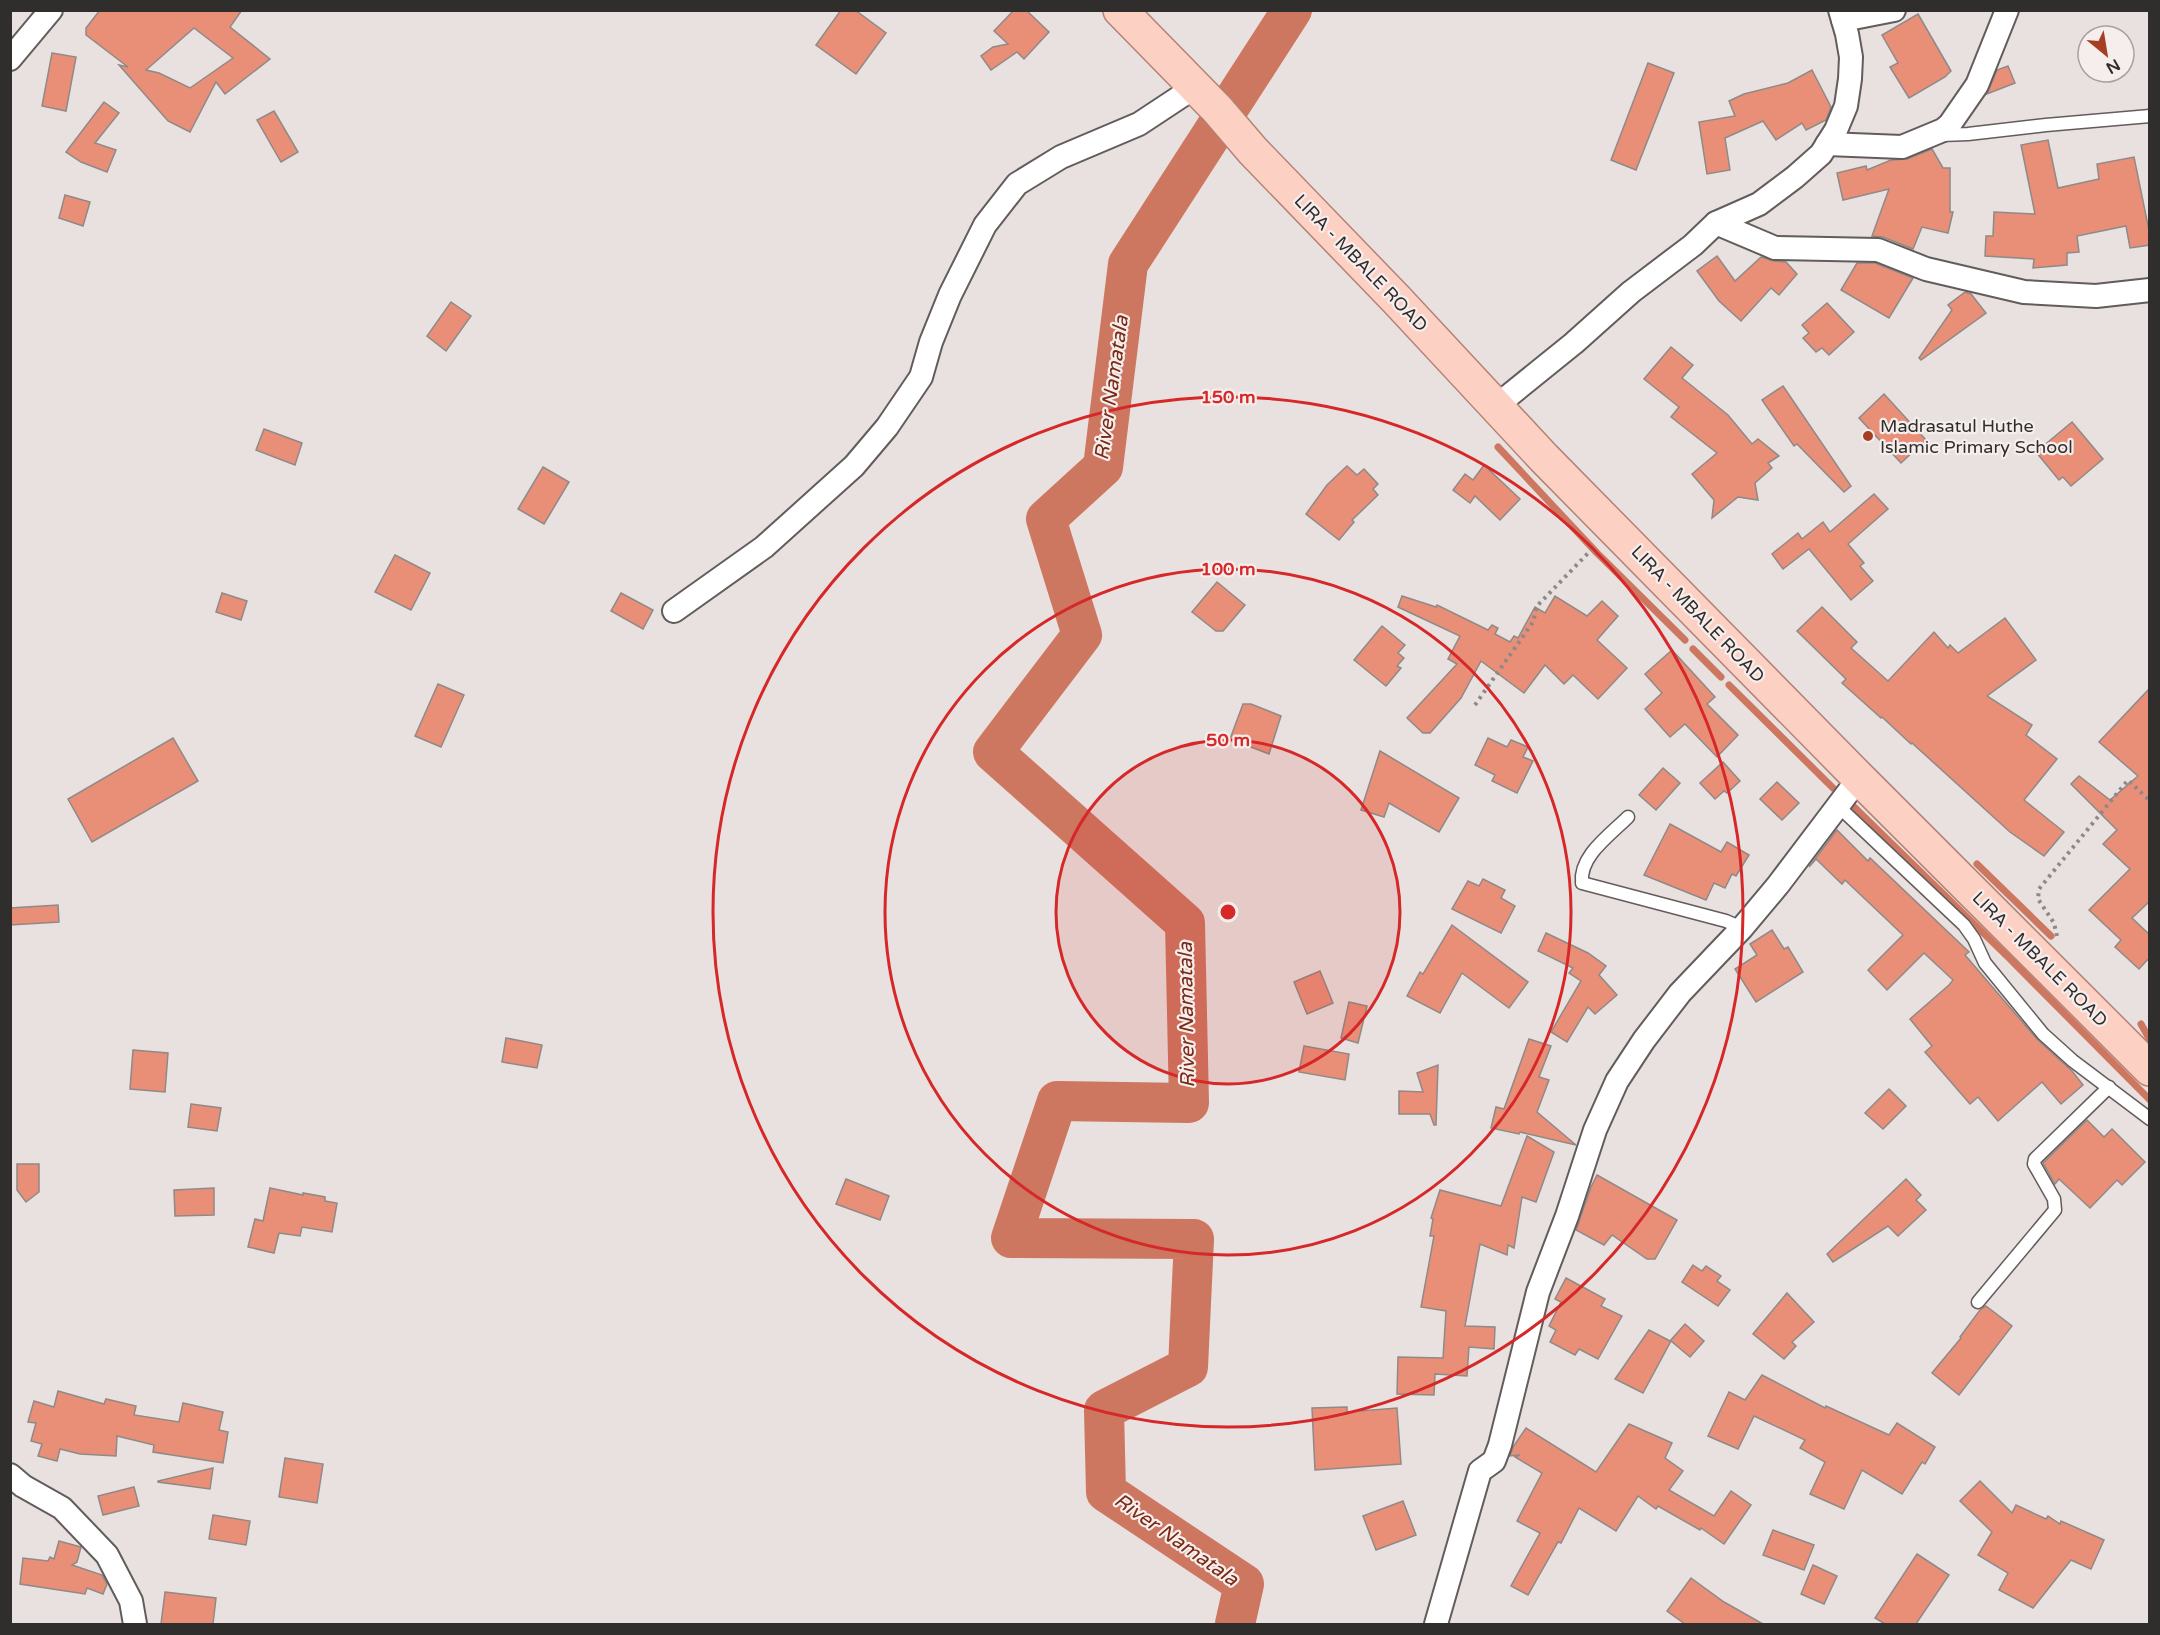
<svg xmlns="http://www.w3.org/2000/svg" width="2160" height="1635" font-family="'Varela Round',sans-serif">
	<rect width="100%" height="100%" fill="#e8e1df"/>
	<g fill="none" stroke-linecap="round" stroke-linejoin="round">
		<g stroke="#cd7660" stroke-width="7">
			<path d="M1498 447 1597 553 1685 640"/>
			<path d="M1693 649 1721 677"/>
			<path d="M1729 685 1833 788"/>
			<path d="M1850 803 2009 958 2150 1100"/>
			<path d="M1977 864 2051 936"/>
			<path d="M2141 1024 2150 1040"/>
		</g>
		<path stroke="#cd7660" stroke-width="40" d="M1235 1624 1244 1584 1106 1492 1104 1410 1188 1367 1194 1239 1011 1238 1057 1101 1189 1103 1185 923 993 752 1082 635 1046 519 1103 467 1128 264 1292 10"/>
	</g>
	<g fill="#e98f78" stroke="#8f8987" stroke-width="1.5" fill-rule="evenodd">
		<path d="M100 10H242L230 27 270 59 225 94 216 82 190 132 168 121 119 65 128 67 86 35V28ZM194 28 233 58 190 88 159 73 146 70Z"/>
		<path d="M841 10H855L886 33 856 74 816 45Z"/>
		<path d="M1014 10H1026L1049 32 1024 59 1017 52 991 70 981 56 993 47 1008 44 994 31Z"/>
		<path d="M1918 14 1951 71 1945 77 1909 98 1890 67 1898 63 1882 35Z"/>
		<path d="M52 53 76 57 66 111 42 106Z"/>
		<path d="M1648 63 1674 73 1636 170 1611 160Z"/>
		<path d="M2008 66 2015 83 1987 94 1997 70Z"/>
		<path d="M1812 70 1831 107 1826 120 1806 130 1802 123 1776 140 1763 121 1725 138 1730 170 1707 174 1699 122 1735 116 1729 101 1744 94 1788 83Z"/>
		<path d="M104 102 119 113 95 143 116 150 107 172 81 162 66 152Z"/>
		<path d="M274 111 298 152 281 162 257 120Z"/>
		<path d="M2048 140 2058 188 2099 179 2097 164 2134 157 2150 235V245L2130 248 2126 226 2077 236 2079 252 2067 253V265L2033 268 2034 259 1985 256 1986 236H1993L1994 212 2035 214 2021 145Z"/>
		<path d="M1932 149 1943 168H1950V212H1953L1948 233 1922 227 1913 249 1883 237 1872 236 1889 189 1843 200 1837 173 1866 166 1867 170 1891 160 1907 159Z"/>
		<path d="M65 195 90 202 83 226 59 218Z"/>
		<path d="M1717 256 1735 281 1761 257 1774 261 1786 262 1797 274 1779 295 1771 288 1741 321 1719 301 1697 271Z"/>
		<path d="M1857 263H1875L1913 278 1889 318 1841 290Z"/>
		<path d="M1965 292 1971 294 1986 313 1921 360 1919 358 1952 310 1948 305Z"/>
		<path d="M451 302 471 316 446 351 427 336Z"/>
		<path d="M1827 303 1854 332 1829 355 1822 348 1816 352 1803 338 1809 333 1802 325Z"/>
		<path d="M1671 347 1693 365 1682 378 1728 415 1752 444 1758 439 1779 456 1768 463 1772 468 1755 483 1758 500 1738 497 1712 518 1714 500 1692 474 1717 453 1671 417 1679 407 1644 379Z"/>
		<path d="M1783 386 1851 486 1844 492 1797 444 1794 446 1762 400Z"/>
		<path d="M1884 394 1926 440 1901 463 1859 418Z"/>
		<path d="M2072 422 2103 459 2071 486 2063 477 2059 480 2036 452Z"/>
		<path d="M264 429 302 443 295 465 256 450Z"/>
		<path d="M1484 465 1520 499 1500 520 1475 496 1470 503 1453 490 1465 474 1473 480Z"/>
		<path d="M1347 466 1357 475 1364 469 1378 484 1373 489 1378 495 1352 520 1354 522 1339 540 1306 514 1327 485Z"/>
		<path d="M543 467 569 482 544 524 518 509Z"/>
		<path d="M1874 494 1888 509 1848 544 1864 563 1860 566 1873 581 1851 600 1809 549 1783 569 1772 554 1798 533 1802 539 1823 522 1830 532Z"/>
		<path d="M395 555 430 573 411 610 375 592Z"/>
		<path d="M1217 582 1245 605 1223 631H1216L1192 612Z"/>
		<path d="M222 593 247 601 241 620 216 612Z"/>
		<path d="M621 593 653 610 643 629 611 611Z"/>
		<path d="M1402 596 1436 607 1437 605 1488 630 1492 625 1498 628 1495 634 1510 642 1514 636 1518 638 1535 607 1545 613 1555 596 1587 616 1602 601 1618 616 1597 640 1627 668 1598 699 1573 675 1564 684 1545 665 1524 693 1481 661 1461 698 1430 733H1423L1407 718 1457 664 1448 659 1460 636 1398 607Z"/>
		<path d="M1822 607 1857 642 1851 648 1888 681 1934 632 1948 648 1950 645 1958 653 2005 618 2036 660 1987 696 2032 725 2026 735 2057 759 2024 800 2064 832 2044 856 2010 832 1912 743 1911 744 1882 717 1881 718 1842 683 1846 679 1797 631Z"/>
		<path d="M1382 626 1405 645 1398 653 1404 658 1397 666 1401 668 1386 686 1354 660Z"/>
		<path d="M1672 650 1715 697 1707 704 1738 735 1717 757 1685 724 1670 737 1645 709 1662 693 1645 674Z"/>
		<path d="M438 684 464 695 441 747 415 736Z"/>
		<path d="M2150 688V901L2132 918 2150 935V957L2139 969 2115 947 2121 940 2089 910 2130 869 2103 844 2117 830 2071 784 2079 776 2110 800 2138 776 2099 742Z"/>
		<path d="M1243 704H1251L1281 716 1269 754 1230 739Z"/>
		<path d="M173 738 198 781 92 842 68 799Z"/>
		<path d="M1488 738 1507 747 1511 740 1528 747 1523 757 1533 761 1517 793 1492 781 1495 775 1475 765Z"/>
		<path d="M1380 751 1459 798 1439 832 1389 803 1384 817 1361 810Z"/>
		<path d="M1723 762 1740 781 1727 793 1724 791 1715 799 1700 783Z"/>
		<path d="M1663 768 1680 783 1656 810 1639 795Z"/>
		<path d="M1777 782 1799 803 1782 820 1760 799Z"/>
		<path d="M1670 824 1721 852 1727 842 1749 855 1736 876 1732 874 1725 888 1714 883 1706 900 1644 875Z"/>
		<path d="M1837 830 1868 861 1870 858 1969 952 1965 955 2037 1039 2072 1071 2083 1085 2061 1104 2042 1082 1998 1121 1978 1097 1970 1104 1925 1052 1932 1046 1910 1019 1949 985 1953 980 1924 953 1887 990 1868 970 1903 935 1845 880 1842 884 1816 859 1809 867Z"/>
		<path d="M1483 879 1505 890 1501 898 1515 906 1501 933 1452 909 1468 881 1479 886Z"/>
		<path d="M58 905 59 922 10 925V908Z"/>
		<path d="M1452 925 1528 982 1509 1008 1462 973 1440 1013 1407 996 1420 972 1423 974Z"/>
		<path d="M1772 930 1784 949 1788 947 1803 972 1756 1002 1735 969 1757 955 1750 944Z"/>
		<path d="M1546 933 1588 953 1606 966 1599 975 1617 995 1595 1014 1588 1007 1567 1042 1551 1032 1581 981 1569 973 1573 968 1538 951Z"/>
		<path d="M1320 971 1333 1003 1307 1014 1294 982Z"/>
		<path d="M1349 1002 1367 1006 1358 1043 1341 1038Z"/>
		<path d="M506 1038 542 1045 537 1068 502 1062Z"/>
		<path d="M1529 1039 1551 1046 1539 1077 1549 1080 1537 1112 1576 1145 1520 1132 1519 1134 1491 1128 1496 1107 1504 1109Z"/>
		<path d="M1304 1046 1349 1054 1345 1080 1299 1072Z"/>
		<path d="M133 1050 168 1053 165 1092 130 1089Z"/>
		<path d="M1438 1065 1436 1125H1434L1430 1114H1399V1091L1423 1092 1417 1073Z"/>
		<path d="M1889 1089 1906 1106 1883 1129 1865 1113Z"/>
		<path d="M191 1104 221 1108 217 1131 188 1127Z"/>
		<path d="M2087 1120 2104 1137 2112 1129 2145 1162 2122 1185 2117 1180 2090 1208 2059 1179 2055 1184 2043 1163Z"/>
		<path d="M1527 1136 1554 1152 1536 1202 1522 1197 1514 1248 1508 1245 1507 1255 1480 1244 1465 1326 1495 1327 1494 1349 1469 1347 1467 1376 1435 1374 1434 1395 1397 1394 1398 1357 1443 1358 1446 1311 1421 1307 1434 1236H1430L1433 1219 1431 1218 1440 1190 1501 1206Z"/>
		<path d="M17 1164H39V1192L26 1202 17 1190Z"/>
		<path d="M1597 1175 1677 1220 1655 1259H1647L1612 1235 1604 1245 1576 1230 1591 1187Z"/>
		<path d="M846 1179 889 1196 880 1220 836 1204Z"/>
		<path d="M1906 1179 1921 1195 1916 1200 1926 1210 1898 1236 1888 1226 1833 1262 1827 1254Z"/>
		<path d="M214 1188V1215L175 1216 174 1190Z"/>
		<path d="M270 1188 303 1195V1193L325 1197V1201L337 1203 332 1232 302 1227 300 1236 279 1233 274 1253 248 1247 255 1219 263 1221Z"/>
		<path d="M1693 1265 1702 1271 1706 1266 1721 1276 1717 1281 1730 1290 1718 1306 1682 1282Z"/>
		<path d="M1566 1278 1605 1299 1601 1306 1622 1316 1598 1359 1579 1349 1575 1355 1550 1342 1556 1330 1549 1326 1561 1302 1555 1299Z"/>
		<path d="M1787 1293 1814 1322 1792 1342 1796 1346 1784 1359 1753 1334Z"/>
		<path d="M1986 1306 2012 1326 1959 1395 1932 1373 1961 1338 1960 1337 1980 1310Z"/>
		<path d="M1685 1324 1704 1341 1690 1357 1671 1341 1643 1393 1615 1379 1649 1330 1670 1341Z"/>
		<path d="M1762 1375 1825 1408 1826 1406 1889 1435 1897 1423 1935 1447 1925 1464 1922 1462 1902 1494 1862 1470 1844 1509 1810 1494 1825 1462 1800 1448 1805 1440 1754 1416 1738 1449 1708 1436 1729 1392 1745 1400Z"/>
		<path d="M58 1391 104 1404 106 1399 136 1406 134 1415 179 1422 183 1403 223 1412 219 1430 228 1432 223 1463 153 1452 154 1445 117 1436 116 1456 80 1454 60 1449 57 1461 38 1456 42 1444 31 1441 36 1423 28 1422 34 1401 54 1407Z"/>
		<path d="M1347 1407V1412L1397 1408 1401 1464 1315 1470 1312 1408Z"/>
		<path d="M1629 1424 1672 1443 1665 1458 1683 1471 1669 1490 1714 1516 1731 1491 1751 1505 1724 1544 1701 1528 1700 1530 1658 1506 1656 1509 1638 1496 1616 1531 1579 1508 1561 1543 1558 1542 1528 1595 1511 1586 1540 1533 1517 1521 1542 1473 1515 1457 1520 1455 1510 1456 1513 1447 1526 1428 1596 1472Z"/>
		<path d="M285 1458 323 1464 317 1503 279 1497Z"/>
		<path d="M213 1468 210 1489 158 1482V1481Z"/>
		<path d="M1980 1481 2012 1513 2016 1505 2046 1519 2048 1516 2060 1524 2061 1521 2104 1540 2091 1569 2071 1560 2033 1608 1999 1590 2008 1573 1978 1555 1992 1532 1960 1501Z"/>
		<path d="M134 1487 139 1506 103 1515 98 1496Z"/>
		<path d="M1403 1501 1416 1535 1376 1550 1363 1516Z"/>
		<path d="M213 1515 250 1521 246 1545 209 1539Z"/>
		<path d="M1773 1530 1814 1545 1804 1570 1763 1555Z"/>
		<path d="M59 1541 81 1547 77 1562 72 1565 102 1575 107 1584 103 1594 87 1588 85 1594 20 1584 23 1558 48 1561 50 1557 54 1559Z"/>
		<path d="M1917 1554 1949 1575 1916 1624H1885L1875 1618Z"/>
		<path d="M1813 1565 1837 1576 1824 1604 1801 1594Z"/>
		<path d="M1691 1578 1724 1602 1763 1624H1685L1667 1611Z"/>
		<path d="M165 1592 216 1598 213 1624H161Z"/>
	</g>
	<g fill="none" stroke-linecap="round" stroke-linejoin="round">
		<defs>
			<g id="lane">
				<path d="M1941 135 1968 134 2046 125 2150 116"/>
				<path d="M1837 805 1964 925 1974 939 1985 963 2043 1034 2073 1061 2150 1119"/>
				<path d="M1628 817C1610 835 1579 856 1582 883L1726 921 1742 928"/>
				<path d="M1978 1302 2055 1210 2054 1199 2034 1164 2035 1159 2109 1087"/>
			</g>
			<g id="street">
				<path d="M1843 20 1894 10"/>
				<path d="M10 59 51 10"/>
				<path d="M1827 144 1902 147 1943 130 1950 124 1977 85 2007 10"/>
				<path d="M1716 223 1775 248 1878 250 1926 269 2024 292 2096 296 2150 290"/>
				<path d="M1496 406 1574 343 1631 292 1693 245 1716 223 1759 204 1795 177 1821 154 1836 130 1846 106 1850 79 1851 57 1847 34 1840 10"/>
				<path d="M674 611 764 547 854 466 887 427 921 377 931 342 950 295 985 225 1017 184 1061 157 1139 124 1195 87"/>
				<path d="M10 1475 23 1486 62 1508 107 1555 131 1601 135 1624"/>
				<path d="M1436 1624 1480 1471 1494 1461 1500 1445 1538 1292 1567 1216 1595 1130 1617 1081 1644 1040 1680 993 1742 928 1778 885 1859 778"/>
			</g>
			<path id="primary" d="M1120 10 1217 109 1253 151 1396 299 1544 458 1859 778 2150 1069"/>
		</defs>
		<use href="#lane" stroke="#625c5b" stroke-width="15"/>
		<use href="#street" stroke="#625c5b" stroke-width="26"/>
		<use href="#primary" stroke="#b58275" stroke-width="36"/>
		<g stroke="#8e8988" stroke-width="4" stroke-dasharray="3 4.5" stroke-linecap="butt">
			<path d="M1475 705 1533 622 1537 606 1594 547"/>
			<path d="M2057 936 2054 923 2038 899 2039 889 2128 780 2150 801"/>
		</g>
		<use href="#lane" stroke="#fff" stroke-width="12"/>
		<use href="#street" stroke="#fff" stroke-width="22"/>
		<use href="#primary" stroke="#fdd0c4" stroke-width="33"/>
	</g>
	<circle cx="1228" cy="912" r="172" fill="#d62828" fill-opacity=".12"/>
	<g fill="none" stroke="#d62828" stroke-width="3">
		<circle cx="1228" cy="912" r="172"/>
		<circle cx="1228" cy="912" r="343"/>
		<circle cx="1228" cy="912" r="515"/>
	</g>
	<circle fill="#a63e23" stroke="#f6eeed" stroke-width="2" cx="1868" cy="436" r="6"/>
	<g text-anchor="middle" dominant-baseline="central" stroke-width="4.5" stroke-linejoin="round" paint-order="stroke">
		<g font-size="18" fill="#302e2d" stroke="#f6eeed">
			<text transform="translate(1361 263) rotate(46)">LIRA - MBALE ROAD</text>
			<text transform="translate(1698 614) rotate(46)">LIRA - MBALE ROAD</text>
			<text transform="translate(2040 959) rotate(45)">LIRA - MBALE ROAD</text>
		</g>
		<g font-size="18" fill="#302e2d" stroke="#f6eeed" text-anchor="start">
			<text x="1880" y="426">Madrasatul Huthe<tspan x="1880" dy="21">Islamic Primary School</tspan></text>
		</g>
		<g font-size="20" font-style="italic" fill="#7a2b16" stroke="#f6eeed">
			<text transform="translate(1112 388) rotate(-82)">River Namatala</text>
			<text transform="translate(1187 1015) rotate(-91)">River Namatala</text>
			<text transform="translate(1176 1540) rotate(35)">River Namatala</text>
		</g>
	</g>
	<circle cx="1228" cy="912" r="9" fill="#d62828" stroke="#f6eeed" stroke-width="3"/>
	<g font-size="18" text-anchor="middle" font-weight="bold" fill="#d62828" stroke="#f6eeed" stroke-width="4.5" stroke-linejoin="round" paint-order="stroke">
		<text x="1228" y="403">150 m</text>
		<text x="1228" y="575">100 m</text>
		<text x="1228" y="746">50 m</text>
	</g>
	<rect width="2160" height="1635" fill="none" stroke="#302e2d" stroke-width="24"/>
	<g transform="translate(2106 54) rotate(150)"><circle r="28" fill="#f6eeed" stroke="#a7a1a0" stroke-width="1.5"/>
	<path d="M0-4.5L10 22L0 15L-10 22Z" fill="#a63e23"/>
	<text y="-9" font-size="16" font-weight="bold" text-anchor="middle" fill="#302e2d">N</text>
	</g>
</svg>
